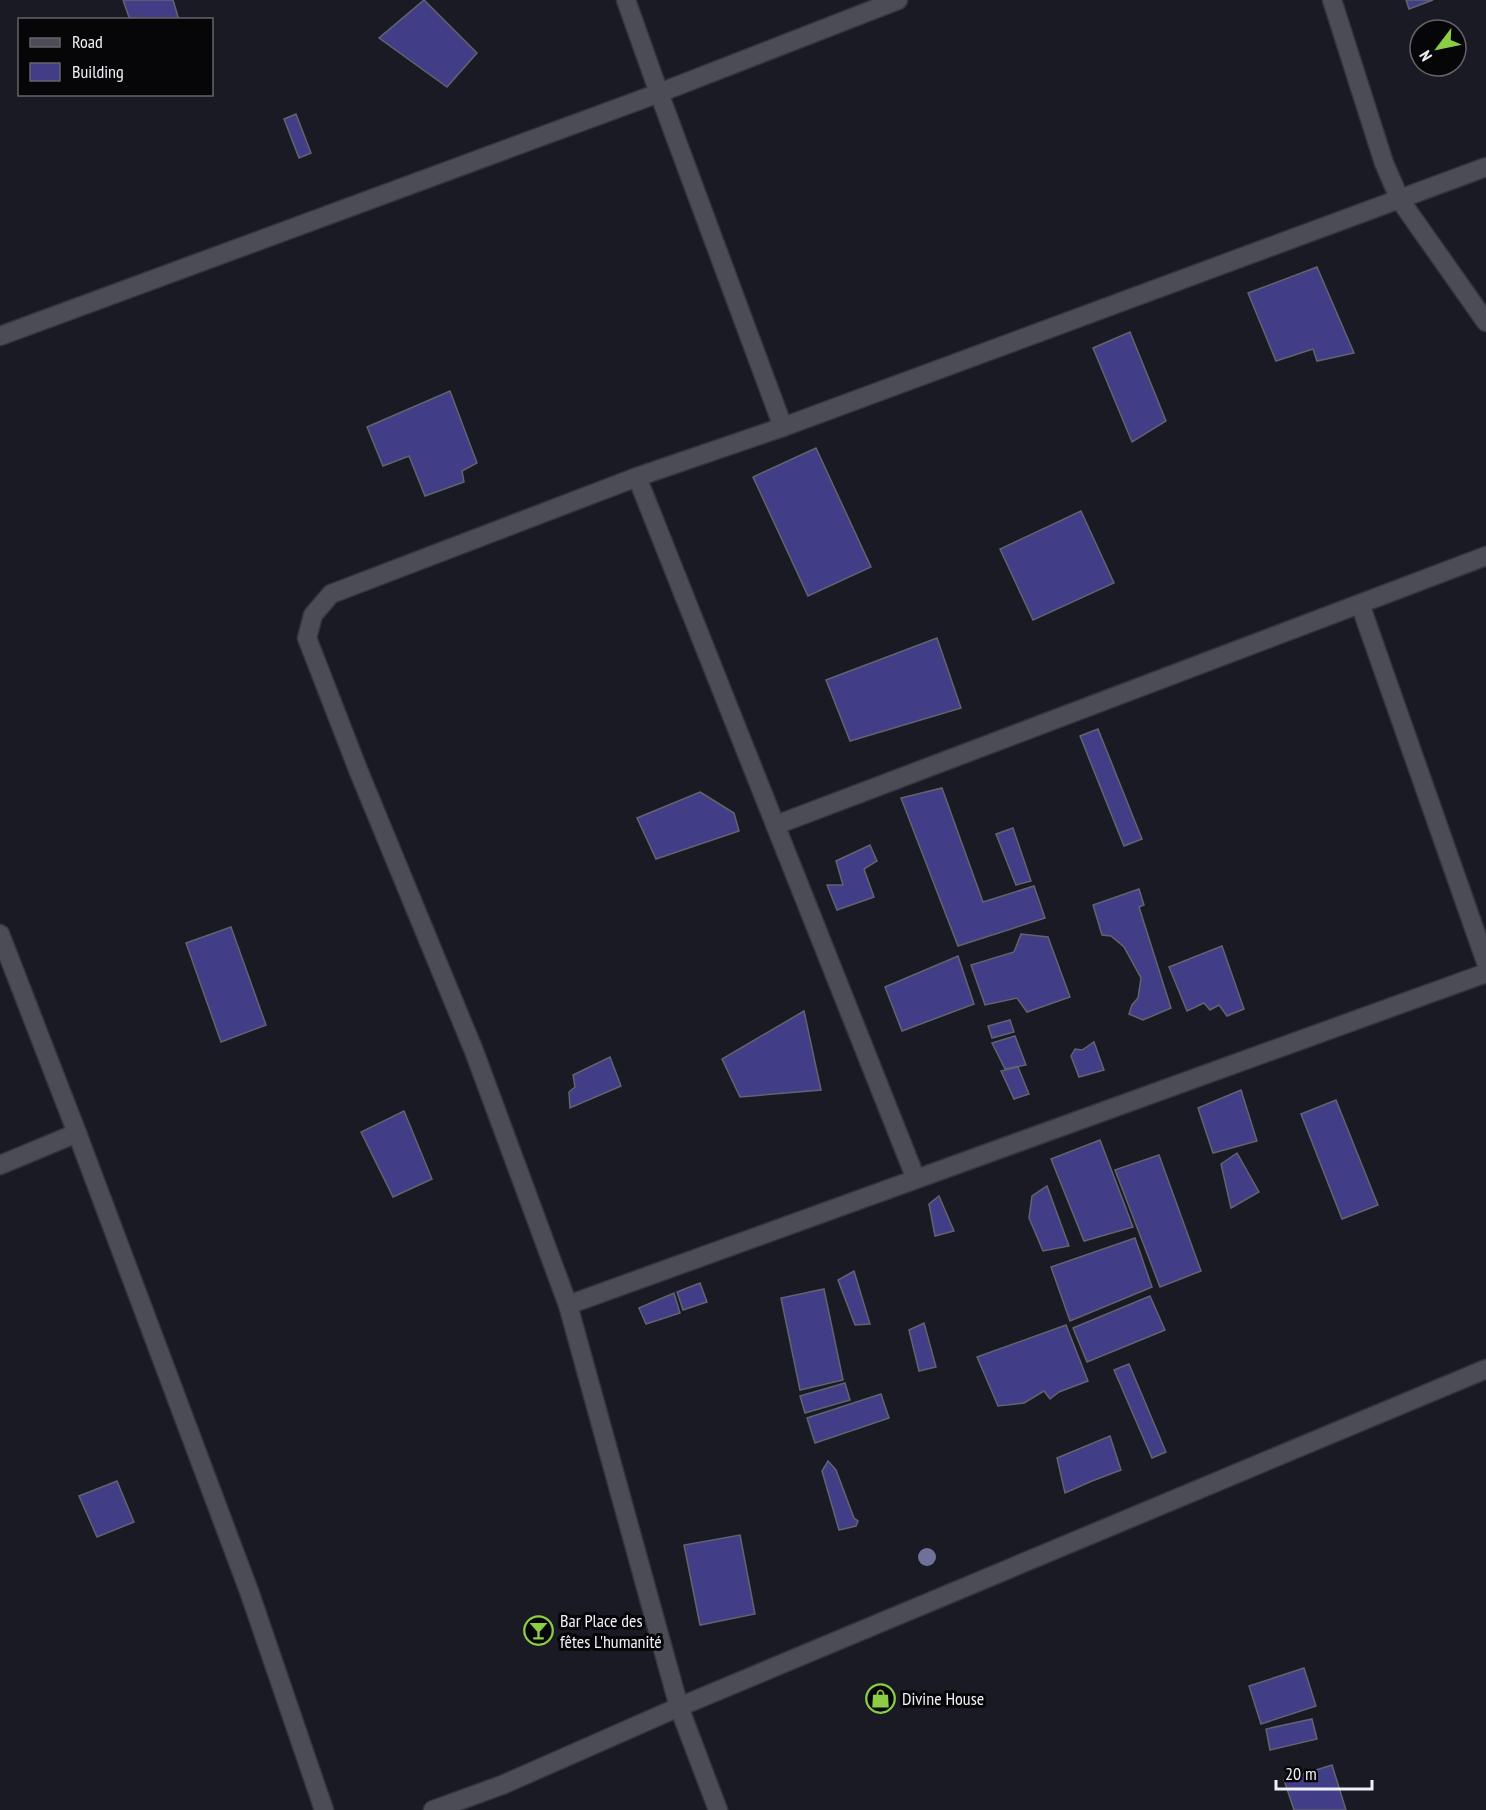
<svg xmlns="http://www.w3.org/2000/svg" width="1486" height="1810" font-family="'PT Sans Narrow',sans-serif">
	<rect width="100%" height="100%" fill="#1a1a24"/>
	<g fill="#413e87" stroke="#62636e" stroke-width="1.5">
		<path d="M123 0H173L179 20H130Z"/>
		<path d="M424 0 477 53 447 87 379 38Z"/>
		<path d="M1406 0H1433L1409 9Z"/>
		<path d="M296 114 311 153 299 158 284 119Z"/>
		<path d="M1317 267 1354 353 1317 361 1313 349 1276 361 1248 293Z"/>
		<path d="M1130 332 1166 421 1132 442 1093 348Z"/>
		<path d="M450 391 477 463 462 471 464 482 425 496 409 456 383 466 367 427Z"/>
		<path d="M816 448 871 567 808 596 753 477Z"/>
		<path d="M1081 511 1114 583 1033 620 1000 549Z"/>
		<path d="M937 638 961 708 850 741 826 680Z"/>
		<path d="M1098 729 1142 839 1124 846 1080 736Z"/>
		<path d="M942 788 983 902 1034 886 1045 918 958 946 901 798Z"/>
		<path d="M700 792 734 813 739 831 656 859 637 818Z"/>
		<path d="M1013 828 1031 881 1016 885 996 834Z"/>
		<path d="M870 845 877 861 864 869 874 897 837 910 827 885H843L836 861Z"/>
		<path d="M1139 889 1144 905 1139 907 1171 1008 1143 1020 1129 1014 1132 1005 1138 998 1141 978 1124 947 1111 936 1102 935 1093 905Z"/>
		<path d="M231 927 266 1025 221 1042 186 943Z"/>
		<path d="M1021 934 1048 937 1070 997 1027 1012 1017 998 985 1005 971 965 1014 952Z"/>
		<path d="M1222 946 1244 1009 1227 1016 1219 1005 1210 1010 1204 1003 1187 1011 1169 967Z"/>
		<path d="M958 956 974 1004 902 1031 885 987Z"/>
		<path d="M804 1011 821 1090 740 1097 722 1059Z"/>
		<path d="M1010 1020 1014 1032 992 1038 988 1026Z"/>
		<path d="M1015 1036 1026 1065 1005 1069 992 1043Z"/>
		<path d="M1094 1042 1104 1070 1079 1077 1071 1056 1075 1049 1082 1050Z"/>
		<path d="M610 1057 621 1086 570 1108 569 1092 575 1087 573 1075Z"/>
		<path d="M1018 1067 1029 1094 1014 1099 1001 1071Z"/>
		<path d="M1241 1090 1257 1141 1213 1153 1198 1108Z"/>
		<path d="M1336 1100 1378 1205 1342 1219 1301 1114Z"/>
		<path d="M404 1111 432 1179 393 1197 361 1132Z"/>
		<path d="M1100 1140 1133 1227 1084 1241 1051 1159Z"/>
		<path d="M1237 1153 1259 1192 1231 1208 1221 1164Z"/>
		<path d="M1159 1155 1201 1271 1160 1287 1115 1170Z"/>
		<path d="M1047 1186 1069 1246 1043 1251 1029 1218 1032 1196Z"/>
		<path d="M939 1196 954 1231 935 1236 929 1204Z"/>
		<path d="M1135 1238 1152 1287 1070 1321 1051 1267Z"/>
		<path d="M854 1271 870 1324 855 1325 838 1280Z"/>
		<path d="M700 1283 707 1302 683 1310 677 1292Z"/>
		<path d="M824 1289 843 1380 800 1390 781 1298Z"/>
		<path d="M674 1293 680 1313 646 1324 639 1308Z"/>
		<path d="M1150 1296 1165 1330 1087 1362 1073 1328Z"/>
		<path d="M924 1323 936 1367 919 1371 909 1330Z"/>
		<path d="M1066 1325 1088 1381 1059 1392 1050 1399 1044 1391 1024 1403 998 1406 977 1357Z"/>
		<path d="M1129 1364 1166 1452 1152 1458 1114 1370Z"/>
		<path d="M845 1383 850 1400 805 1413 800 1396Z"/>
		<path d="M881 1394 889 1418 815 1443 807 1418Z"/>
		<path d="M1110 1436 1121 1470 1092 1481 1065 1493 1057 1458Z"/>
		<path d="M828 1461 836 1470 854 1518 858 1521 856 1526 839 1530 822 1471Z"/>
		<path d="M117 1481 134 1522 97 1537 79 1496Z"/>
		<path d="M740 1535 755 1614 700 1625 684 1545Z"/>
		<path d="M1304 1668 1316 1706 1261 1724 1249 1686Z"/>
		<path d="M1312 1719 1317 1739 1270 1750 1266 1729Z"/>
		<path d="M1332 1765 1346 1810H1294L1284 1780Z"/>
	</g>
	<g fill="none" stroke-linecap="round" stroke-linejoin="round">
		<defs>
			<g id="minor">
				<path d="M626 0 659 93 783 427"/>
				<path d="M1332 0 1384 163 1400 200 1486 322"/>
				<path d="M0 336 659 93 898 0"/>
				<path d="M637 477 916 1179"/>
				<path d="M1360 604 1486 962"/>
				<path d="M776 825 1486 556"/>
				<path d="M0 934 77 1133 249 1591 324 1810"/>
				<path d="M0 1165 77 1133"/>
				<path d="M568 1305 1486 973"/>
				<path d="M433 1810 502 1785 679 1707 1486 1369"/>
				<path d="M718 1810 679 1707 568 1305 474 1051 359 772 307 638 313 615 331 594 637 477 783 427 1486 167"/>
			</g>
		</defs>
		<use href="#minor" stroke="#34353c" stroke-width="21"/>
		<use href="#minor" stroke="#4b4c56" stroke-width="18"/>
	</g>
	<circle fill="#6f7198" cx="927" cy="1557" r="9"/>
	<defs>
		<symbol id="bar-ring" viewBox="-11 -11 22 22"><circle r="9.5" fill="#060609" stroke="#8bce46" stroke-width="1.5"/><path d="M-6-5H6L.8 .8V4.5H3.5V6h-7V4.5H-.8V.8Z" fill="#8bce46"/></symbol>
		<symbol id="shop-ring" viewBox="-11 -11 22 22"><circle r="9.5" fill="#060609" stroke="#8bce46" stroke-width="1.5"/><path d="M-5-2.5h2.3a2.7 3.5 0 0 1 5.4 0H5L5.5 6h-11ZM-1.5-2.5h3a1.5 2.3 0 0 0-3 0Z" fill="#8bce46"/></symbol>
	</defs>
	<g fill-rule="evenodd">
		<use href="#bar-ring" x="522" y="1614" width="33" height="33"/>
		<use href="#shop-ring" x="864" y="1682" width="33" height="33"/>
	</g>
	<g text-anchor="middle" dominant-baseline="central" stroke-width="6" stroke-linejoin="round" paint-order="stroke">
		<g font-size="18" fill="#f0f0f7" stroke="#060609" text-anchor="start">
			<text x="560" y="1620">Bar Place des<tspan x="560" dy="21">fêtes L'humanité</tspan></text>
			<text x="902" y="1698">Divine House</text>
		</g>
	</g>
	<rect x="18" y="18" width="195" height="78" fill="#060609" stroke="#646468" stroke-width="1.5"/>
	<rect x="30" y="38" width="30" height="9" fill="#4b4c56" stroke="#646468" stroke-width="1.5"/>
	<text x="72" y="48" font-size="18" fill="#f0f0f7">Road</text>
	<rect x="30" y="63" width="30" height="18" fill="#413e87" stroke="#646468" stroke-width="1.5"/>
	<text x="72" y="78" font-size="18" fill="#f0f0f7">Building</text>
	<g transform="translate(1438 48) rotate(238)"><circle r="28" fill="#060609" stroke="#646468" stroke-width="1.5"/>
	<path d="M0-4.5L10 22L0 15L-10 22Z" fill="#8bce46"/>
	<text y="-9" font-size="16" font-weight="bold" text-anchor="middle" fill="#f0f0f7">N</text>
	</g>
	<path d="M1276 1780v9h96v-9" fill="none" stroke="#f0f0f7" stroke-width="3"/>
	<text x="1285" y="1780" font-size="18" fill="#f0f0f7" stroke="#060609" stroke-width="4.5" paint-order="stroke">20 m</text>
</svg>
